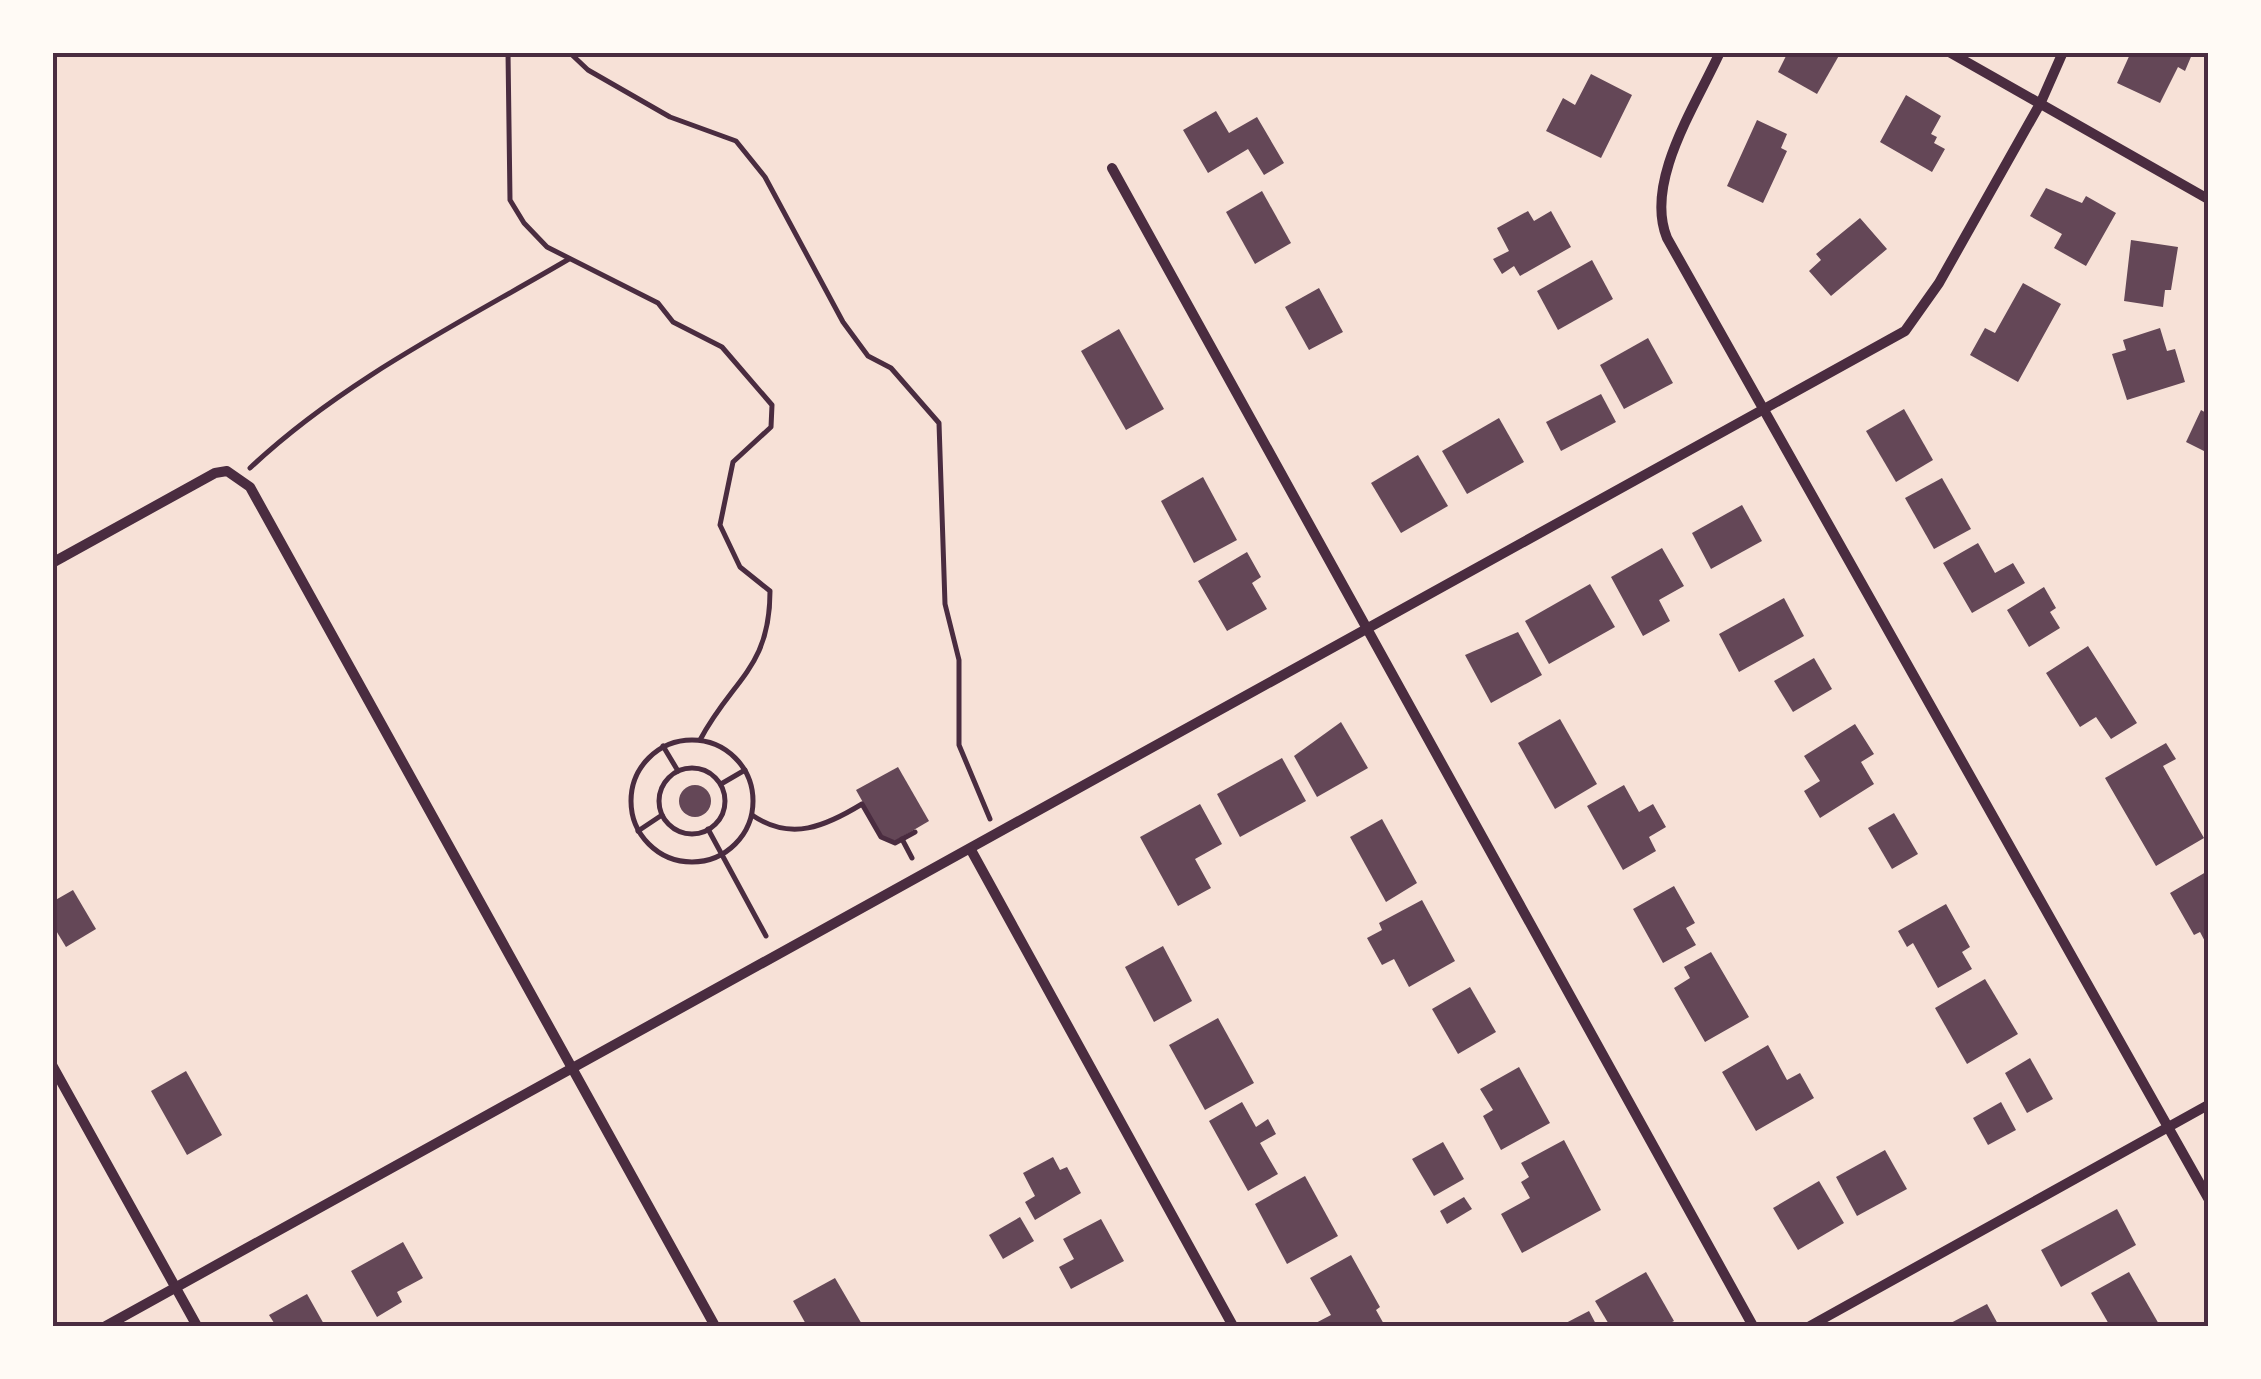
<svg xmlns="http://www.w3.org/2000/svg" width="2261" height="1379" font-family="Karla,sans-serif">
	<rect width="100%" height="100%" fill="#f7e1d7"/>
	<g fill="#644757">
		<path d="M1788 52H1841L1817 94 1778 72Z"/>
		<path d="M2131 52H2193L2185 71 2178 67 2160 103 2117 83Z"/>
		<path d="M1591 74 1632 95 1601 158 1546 131 1563 98 1575 105Z"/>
		<path d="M1906 95 1941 116 1931 134 1937 137 1934 143 1945 149 1932 172 1880 142Z"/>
		<path d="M1216 111 1229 133 1257 117 1284 163 1264 175 1248 149 1208 173 1183 130Z"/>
		<path d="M1757 120 1787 134 1781 148 1787 151 1763 203 1727 186Z"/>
		<path d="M2046 188 2082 203 2086 196 2116 213 2086 266 2054 248 2062 234 2030 216Z"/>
		<path d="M1262 191 1291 243 1255 264 1226 212Z"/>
		<path d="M1528 211 1534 221 1551 211 1571 247 1520 276 1514 266 1502 274 1493 259 1509 251 1497 228Z"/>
		<path d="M1860 218 1887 249 1831 296 1809 271 1821 260 1816 254Z"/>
		<path d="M2131 240 2178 247 2171 290H2165L2163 307 2124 301Z"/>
		<path d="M1592 260 1613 299 1558 330 1537 291Z"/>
		<path d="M2023 283 2061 304 2018 382 1970 355 1985 328 1995 333Z"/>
		<path d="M1319 288 1343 332 1309 350 1285 307Z"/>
		<path d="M2160 328 2167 351 2175 349 2185 382 2127 400 2112 354 2126 350 2123 340Z"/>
		<path d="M1119 329 1164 409 1126 430 1081 351Z"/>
		<path d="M1648 338 1673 383 1624 409 1600 365Z"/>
		<path d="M1601 394 1616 422 1561 451 1546 422Z"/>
		<path d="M1904 409 1933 460 1896 482 1866 431Z"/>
		<path d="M2201 410 2208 414V453L2186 442Z"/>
		<path d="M1499 418 1524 462 1467 494 1442 451Z"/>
		<path d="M1418 455 1448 506 1401 533 1371 483Z"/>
		<path d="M1203 477 1237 540 1194 563 1161 501Z"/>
		<path d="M1942 478 1971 529 1934 549 1905 498Z"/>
		<path d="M1742 505 1762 541 1711 569 1692 533Z"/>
		<path d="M1978 543 1995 573 2013 563 2025 583 1972 613 1943 563Z"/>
		<path d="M1662 548 1684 586 1659 600 1670 621 1643 636 1611 577Z"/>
		<path d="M1247 552 1261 577 1252 583 1267 609 1227 631 1198 581Z"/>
		<path d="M1590 584 1615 627 1549 664 1525 621Z"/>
		<path d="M2044 587 2056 608 2050 612 2060 628 2029 647 2007 610Z"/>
		<path d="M1784 598 1804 636 1739 672 1719 634Z"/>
		<path d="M1518 632 1542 675 1491 703 1465 655Z"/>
		<path d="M2088 646 2137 723 2111 739 2096 717 2080 727 2046 673Z"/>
		<path d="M1814 658 1832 689 1793 712 1774 681Z"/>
		<path d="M1560 719 1597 784 1555 809 1518 743Z"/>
		<path d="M1341 722 1368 768 1317 797 1294 756Z"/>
		<path d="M1855 724 1874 754 1861 762 1874 784 1820 818 1804 791 1820 781 1804 756Z"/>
		<path d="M2166 743 2176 759 2163 766 2204 838 2156 866 2105 778Z"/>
		<path d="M1282 758 1306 801 1240 837 1217 794Z"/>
		<path d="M898 767 929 821 895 841 882 836 856 790Z"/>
		<path d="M1624 785 1639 812 1653 804 1666 827 1649 837 1656 851 1623 870 1587 806Z"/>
		<circle cx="695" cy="801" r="16"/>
		<path d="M1200 804 1222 844 1195 859 1211 888 1178 906 1140 837Z"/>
		<path d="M1894 813 1918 854 1892 869 1868 828Z"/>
		<path d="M1382 819 1417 883 1386 902 1350 837Z"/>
		<path d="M2206 872 2208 875V947L2200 932 2194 935 2170 893Z"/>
		<path d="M1674 886 1695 923 1686 928 1696 945 1663 963 1633 909Z"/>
		<path d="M73 890 96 929 66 947 52 924V902Z"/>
		<path d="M1422 900 1455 961 1409 987 1394 959 1382 965 1367 938 1382 930 1379 923Z"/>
		<path d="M1946 904 1970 947 1962 952 1972 969 1938 988 1913 943 1907 947 1898 931Z"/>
		<path d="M1163 946 1192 1001 1154 1022 1125 967Z"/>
		<path d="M1711 952 1749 1017 1705 1042 1674 988 1690 978 1684 967Z"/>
		<path d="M1985 979 2018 1034 1967 1064 1935 1008Z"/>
		<path d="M1470 987 1496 1032 1458 1054 1432 1009Z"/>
		<path d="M1218 1018 1254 1083 1205 1110 1169 1045Z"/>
		<path d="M1768 1045 1787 1080 1800 1073 1814 1098 1756 1131 1722 1072Z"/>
		<path d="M2030 1058 2053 1099 2027 1113 2005 1073Z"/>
		<path d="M1519 1067 1550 1123 1501 1150 1483 1116 1493 1110 1480 1089Z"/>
		<path d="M186 1071 222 1135 187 1155 151 1091Z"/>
		<path d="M1242 1102 1256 1127 1268 1119 1276 1134 1260 1143 1278 1174 1248 1191 1209 1121Z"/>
		<path d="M2001 1102 2016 1130 1988 1145 1973 1118Z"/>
		<path d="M1564 1140 1601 1210 1522 1253 1501 1214 1530 1198 1521 1182 1529 1177 1521 1163Z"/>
		<path d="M1443 1142 1464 1179 1434 1196 1412 1159Z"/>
		<path d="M1885 1150 1907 1189 1857 1216 1836 1177Z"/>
		<path d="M1053 1157 1060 1170 1067 1167 1081 1193 1035 1220 1025 1202 1035 1196 1023 1173Z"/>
		<path d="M1305 1176 1338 1236 1287 1264 1255 1204Z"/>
		<path d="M1819 1181 1844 1223 1798 1250 1773 1208Z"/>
		<path d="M1464 1197 1472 1209 1447 1224 1440 1211Z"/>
		<path d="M2117 1209 2136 1245 2061 1287 2041 1250Z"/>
		<path d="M1020 1217 1034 1241 1003 1259 989 1235Z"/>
		<path d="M1101 1219 1124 1261 1071 1289 1059 1267 1074 1259 1063 1239Z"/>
		<path d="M403 1242 423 1278 397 1292 402 1302 377 1317 351 1271Z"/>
		<path d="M1351 1255 1380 1307 1376 1310 1385 1326H1310L1331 1315 1310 1278Z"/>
		<path d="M1646 1272 1674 1321 1664 1326H1610L1595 1301Z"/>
		<path d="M2129 1272 2160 1326H2110L2091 1293Z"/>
		<path d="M835 1278 863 1326H807L793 1301Z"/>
		<path d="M307 1294 325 1326H276L269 1315Z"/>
		<path d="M1987 1304 1999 1326H1945Z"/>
		<path d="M1589 1311 1597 1326H1560Z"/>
	</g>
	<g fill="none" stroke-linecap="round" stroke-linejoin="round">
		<g stroke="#4a2c40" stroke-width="5">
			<path d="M508 52 510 200 524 223 547 247 658 303 673 322 722 347 772 405 771 427 733 462 720 525 740 567 770 591C770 669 732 679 700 740"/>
			<path d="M569 52 588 70 670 117 736 141 765 177 843 322 868 356 891 368 939 423 945 604 959 660V745L990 819"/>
			<path d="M250 468C342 381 460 323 569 259"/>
			<circle cx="692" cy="801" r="61"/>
			<path d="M663 746 678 771"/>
			<circle cx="692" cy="801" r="33"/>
			<path d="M721 784 745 770"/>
			<path d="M752 815C791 842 826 826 862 804L881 837 895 843 915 832"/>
			<path d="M708 829 766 936"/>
			<path d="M638 831 662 815"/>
			<path d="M902 839 912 858"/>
		</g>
		<g stroke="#4a2c40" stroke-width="10">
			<path d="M1720 52C1696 105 1644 182 1667 238L2208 1198"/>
			<path d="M1949 52 2208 199"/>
			<path d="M1112 168 1753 1326"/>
			<path d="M52 563 215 473 227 471 250 487 715 1326"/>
			<path d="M971 850 1233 1326"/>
			<path d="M52 1065 197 1326"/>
			<path d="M106 1326 1905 331 1939 283 2041 102 2063 52"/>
			<path d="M1810 1326 2208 1105"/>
		</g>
	</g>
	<rect width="2261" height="1379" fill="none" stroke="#fffaf5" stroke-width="110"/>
	<rect x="55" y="55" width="2151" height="1269" fill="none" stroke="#4a2c40" stroke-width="4"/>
</svg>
